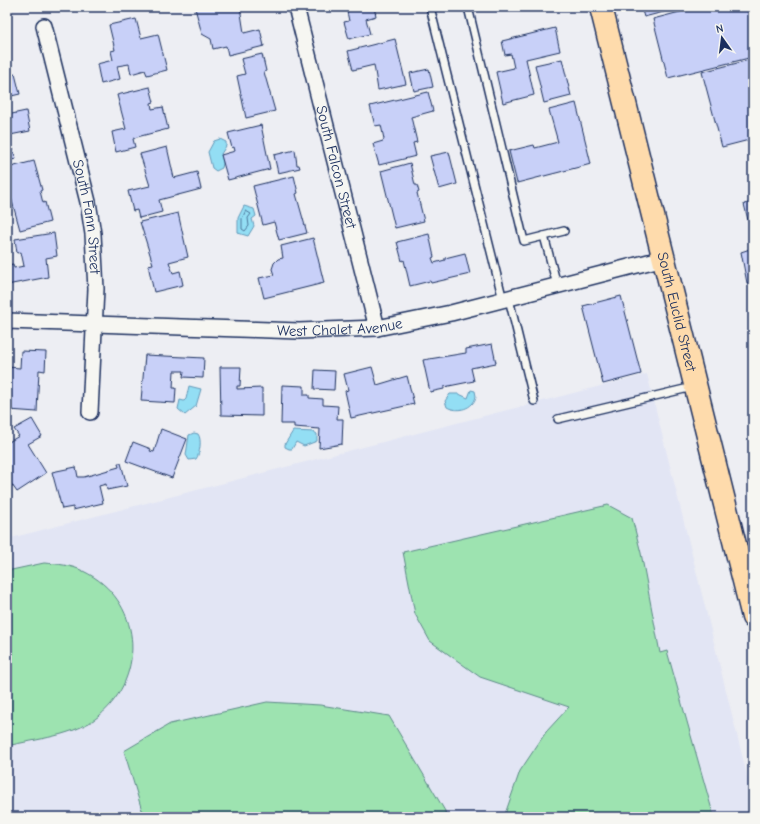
<svg xmlns="http://www.w3.org/2000/svg" width="760" height="824" font-family="'Comic Neue',sans-serif">
	<rect width="100%" height="100%" fill="#edeef3"/>
	<filter id="ink" filterUnits="userSpaceOnUse"><feTurbulence type="fractalNoise" baseFrequency=".025" numOctaves="2"/><feDisplacementMap in="SourceGraphic" scale="8" xChannelSelector="R" yChannelSelector="G"/><feConvolveMatrix kernelMatrix="1 2 1 2 8 2 1 2 1" color-interpolation-filters="sRGB"/></filter>
	<g filter="url(#ink)">
		<path fill="#e2e5f4" d="M647 374 753 799V817H7V539Z"/>
		<g fill="#9de3b0" stroke="#5c8987">
			<path d="M608 505 632 518 641 553 660 653 667 651 714 817H504L520 771 546 732 569 707 480 677 430 641 415 614 403 552Z"/>
			<path d="M44 563C58 564 71 565 83 571 142 599 148 675 99 716 75 736 36 739 7 746V571Z"/>
			<path d="M267 702 320 705 389 716 445 811 446 817H144L124 751 170 724Z"/>
		</g>
		<g fill="#93def4" stroke="#6398b8">
			<path d="M220 139 226 142V146L221 154 223 163 222 168 216 171 212 168 208 152 214 141Z"/>
			<path d="M244 206 254 209 256 216 252 219 254 226 248 236 238 233V218Z"/>
			<path d="M189 386 201 389 196 406 185 415 178 409 180 400 184 401 186 399Z"/>
			<path d="M471 390 475 391 476 396C474 409 457 413 447 407L445 401 450 394H459L468 398Z"/>
			<path d="M293 431 314 432 317 434V441L304 446 296 442 292 449H289L285 447V444Z"/>
			<path d="M194 433 198 434C202 439 200 454 196 459L189 460 186 455 189 435Z"/>
		</g>
		<g fill="none" stroke-linecap="round" stroke-linejoin="round">
			<path stroke="#4b759a" stroke-width="1" d="M246 211 251 214 248 218 249 226 245 231 242 229V219Z"/>
		</g>
		<g fill="#c8d0f8" stroke="#1b2f5e">
			<path d="M137 7H155L138 11Z"/>
			<path d="M240 7 244 33 260 29 264 46 228 55 226 46 213 49 211 39 202 34 195 8Z"/>
			<path d="M346 7H374L376 16 366 19 370 34 349 39 344 22 349 21Z"/>
			<path d="M641 7H683L644 17Z"/>
			<path d="M699 7H753V57L668 78 653 19Z"/>
			<path d="M136 19 141 38 158 34 167 70 147 75 145 70 131 74 129 64 117 66 120 79 101 84 97 64 113 60 111 51 115 50 109 25Z"/>
			<path d="M555 28 560 51 526 59 534 95 503 103 496 72 514 68 511 54 505 55 502 41Z"/>
			<path d="M395 39 406 84 378 90 374 65 353 70 348 51Z"/>
			<path d="M262 54 266 71 264 72 275 111 246 118 237 76 245 74 241 59Z"/>
			<path d="M562 59 571 96 544 103 535 65Z"/>
			<path d="M753 59V139L722 147 702 72Z"/>
			<path d="M429 69 433 87 414 91 410 73Z"/>
			<path d="M15 74 20 94 7 97V76Z"/>
			<path d="M150 87 154 102 151 103 152 109 163 107 168 129 137 137 133 139 135 147 116 152 112 132 126 129 117 95Z"/>
			<path d="M428 92 433 111 411 117 417 142 413 143 416 156 379 165 373 144 383 141 384 139 381 125 375 126 370 106Z"/>
			<path d="M576 103 591 164 517 183 509 151 534 145 535 148 558 142 549 110Z"/>
			<path d="M26 111 30 131 10 135V133L7 134 16 159 7 161V115Z"/>
			<path d="M261 125 270 169 228 180 221 155 235 151 234 147 232 148 228 133Z"/>
			<path d="M167 147 174 178 197 172 201 189 159 200 162 212 139 218 137 210 133 211 128 191 150 186 140 154Z"/>
			<path d="M295 150 297 165H299L300 168 278 173 274 155Z"/>
			<path d="M449 152 457 184 439 189 430 156Z"/>
			<path d="M34 161 42 190 40 191 43 203 45 202 50 222 20 230 7 183V168Z"/>
			<path d="M410 163 415 185H417L419 192 417 193 424 221 395 228 381 171Z"/>
			<path d="M294 176 298 193 296 194 307 233 279 240 274 222 263 225 253 186Z"/>
			<path d="M753 202V240L744 204Z"/>
			<path d="M178 213 188 257 169 262 173 273 180 271 183 285 154 292 148 265 153 264 140 222Z"/>
			<path d="M54 233 57 256 46 258 48 277 7 285V265L13 264 14 268 24 266 21 252 17 253 15 239Z"/>
			<path d="M429 234 434 257 432 258 434 263 445 260V258L465 253 470 274 431 283 430 281 410 286 404 260 402 261 397 242Z"/>
			<path d="M313 238 324 283 264 298 259 278 274 275 272 269 274 263 278 259 283 258 281 246Z"/>
			<path d="M753 248V282L747 283 741 252Z"/>
			<path d="M621 296 641 374 603 384 583 306Z"/>
			<path d="M492 344 496 363 471 368 474 381 444 387V389L430 392 423 360 466 353V349Z"/>
			<path d="M21 351 46 352 45 371 39 370 37 412 9 410 10 392H7V367L20 368Z"/>
			<path d="M145 355 204 358 203 378 183 377 184 371H174L173 388H176L175 403 141 401Z"/>
			<path d="M220 367H241L240 386H237V389L262 388V416L221 415Z"/>
			<path d="M372 367 377 385 407 376 414 404 351 418 345 391 348 390 344 374Z"/>
			<path d="M315 370 335 371 334 390 314 389Z"/>
			<path d="M282 385 304 386V395H309V398L323 399V405L338 406 337 419H343L342 444 319 448 320 429 294 427V424H281Z"/>
			<path d="M32 419 42 436 28 444 46 473 17 492 10 482 7 484V443L19 436 14 429Z"/>
			<path d="M161 429 187 439 172 478 126 461 133 442 151 449 150 451 154 452Z"/>
			<path d="M118 463H121L127 486 107 490 106 484 99 486 103 503 73 510V507L62 509 52 472 76 467 78 477H84L119 467Z"/>
		</g>
		<g fill="none" stroke-linecap="round" stroke-linejoin="round">
			<defs>
				<g id="lane">
					<path d="M430 7 503 300"/>
					<path d="M468 7 524 241 564 231"/>
					<path d="M544 236 557 285"/>
					<path d="M509 299 534 401"/>
					<path d="M558 419 693 387"/>
				</g>
				<g id="street">
					<path id="s1" d="M296 7 377 328"/>
					<path id="s2" d="M44 26 88 202 93 234 96 289 90 412"/>
					<path id="s3" d="M7 321 299 331 377 328 451 313 664 258"/>
				</g>
				<g id="primary">
					<path id="s4" d="M601 7 753 617"/>
				</g>
			</defs>
			<use href="#lane" stroke="#1b2f5e" stroke-width="10"/>
			<use href="#street" stroke="#1b2f5e" stroke-width="18"/>
			<use href="#primary" stroke="#1b2f5e" stroke-width="25"/>
			<use href="#lane" stroke="#f6f6f2" stroke-width="7"/>
			<use href="#street" stroke="#f6f6f2" stroke-width="15"/>
			<use href="#primary" stroke="#fedbac" stroke-width="22"/>
		</g>
	</g>
	<g text-anchor="middle" dominant-baseline="central" stroke-width="4" stroke-linejoin="round" paint-order="stroke">
		<g font-size="15" fill="#1b2f5e" stroke="#f6f6f2">
			<text stroke="none"><textPath href="#s1" startOffset="165">South Falcon Street</textPath></text>
			<text stroke="none"><textPath href="#s2" startOffset="196">South Fann Street</textPath></text>
			<text stroke="none"><textPath href="#s4" startOffset="314">South Euclid Street</textPath></text>
			<text stroke="none"><textPath href="#s3" startOffset="333">West Chalet Avenue</textPath></text>
		</g>
	</g>
	<rect width="760" height="824" fill="none" stroke="#f6f6f2" stroke-width="24"/>
	<rect x="12" y="12" width="736" height="800" fill="none" stroke="#1b2f5e" stroke-width="1.5" filter="url(#ink)"/>
	<g transform="translate(722 38) rotate(346)" stroke="#f6f6f2" stroke-width="3" paint-order="stroke">
	<path d="M0-3L7 15L0 10L-7 15Z" fill="#1b2f5e"/>
	<text y="-6" font-size="11" font-weight="bold" text-anchor="middle" fill="#1b2f5e">N</text>
	</g>
</svg>
